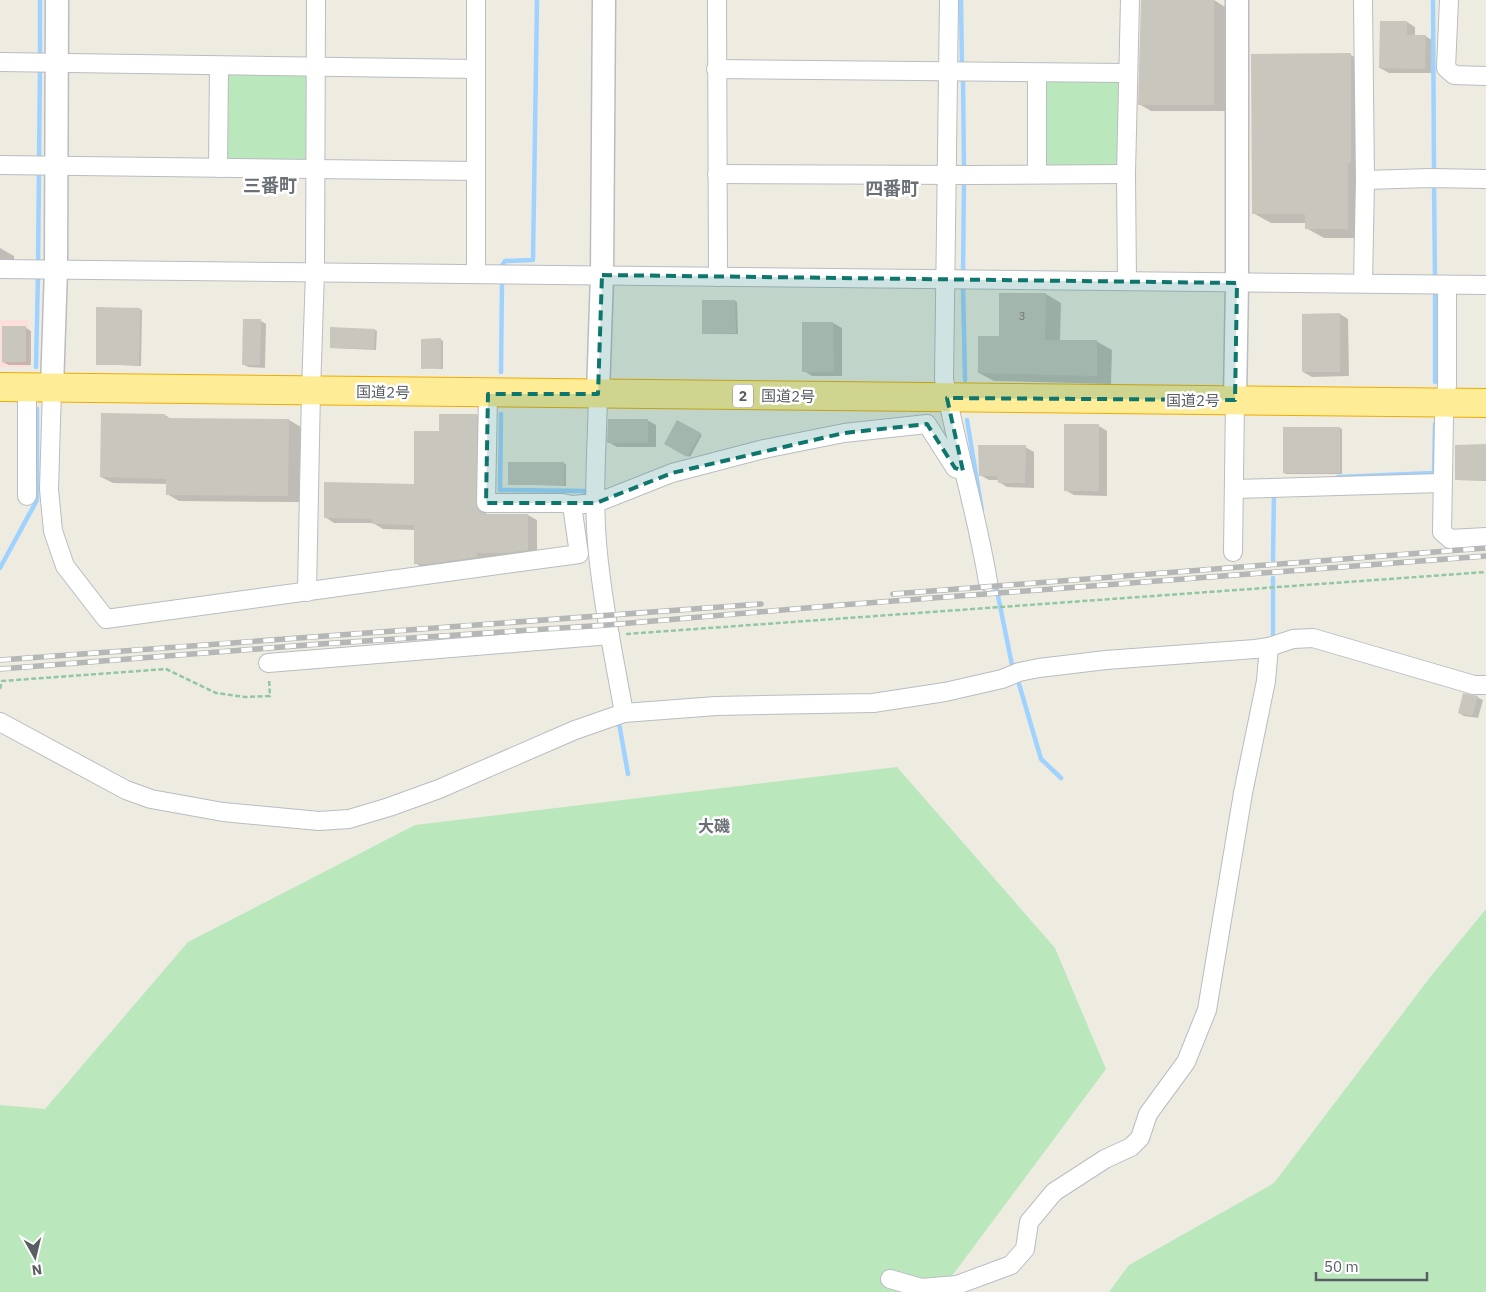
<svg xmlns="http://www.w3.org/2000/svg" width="1486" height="1292" font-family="'IBM Plex Sans','Noto Sans JP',sans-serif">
	<rect width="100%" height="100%" fill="#eeece1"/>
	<rect fill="#fddfda" x="0" y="320" width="29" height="47"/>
	<g fill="#bae8bc">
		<path d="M219 66 314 67V169L218 168Z"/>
		<path d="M1119 79 1118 167H1042V80Z"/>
		<path d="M897 767 1055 948 1106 1069 940 1292H0V1105L45 1109 188 942 415 825Z"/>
		<path d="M1486 909V1292H1109L1129 1265 1274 1183 1431 976Z"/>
	</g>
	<g fill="#0003">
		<path d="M1214 0 1225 7V111H1151L1139 104Z"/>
		<path d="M1407 22 1415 27V36H1425L1434 41 1433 73H1389L1380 68Z"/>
		<path d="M1351 55 1369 65 1365 238H1324L1306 228V223H1271L1253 213Z"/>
		<path d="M0 248 14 256V268L0 269Z"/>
		<path d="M1046 294 1061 303 1060 341H1096L1112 350 1111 384 994 381 979 373 1000 338Z"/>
		<path d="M735 301 737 302 738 334H706L703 333Z"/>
		<path d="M139 309 142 310 141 366 97 364Z"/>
		<path d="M1340 314 1348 319 1349 376 1312 377 1303 372Z"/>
		<path d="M261 321 266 324 265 368 248 367 243 364Z"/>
		<path d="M804 323H833L842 328V376H812L804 371Z"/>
		<path d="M26 328 31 331V365H9L3 362Z"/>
		<path d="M375 330 377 331 376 350 331 348Z"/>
		<path d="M440 339 443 341V369L422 368Z"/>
		<path d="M165 415 171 419 289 420 301 427 299 502 179 501 167 494 168 484 113 483 101 477Z"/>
		<path d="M477 415 486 420V515H528L537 520V555L425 569 415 563V530L383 529 373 523H334L325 517 415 485 441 433Z"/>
		<path d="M647 420 656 425V447H617L608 442Z"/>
		<path d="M678 422 702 435 690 457 665 443Z"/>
		<path d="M1099 426 1107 431V496L1074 495 1065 490Z"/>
		<path d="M1340 428 1342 429V474H1286L1284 473Z"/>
		<path d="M1486 446V481L1456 480Z"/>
		<path d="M1025 447 1034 452V488L1007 487 999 482V480H989L980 475Z"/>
		<path d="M564 463 566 465V486L509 484Z"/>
		<path d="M1477 697 1483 700 1478 718 1464 716 1459 713Z"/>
	</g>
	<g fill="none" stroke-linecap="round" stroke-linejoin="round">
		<g stroke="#a0d2ff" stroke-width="4.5">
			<path d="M961 0 962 68"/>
			<path d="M1433 0 1434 173"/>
			<path d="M40 58V0"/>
			<path d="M963 76 964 171"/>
			<path d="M39 161 40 66"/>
			<path d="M1434 181 1435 281"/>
			<path d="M503 264 505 261 533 260 537 0"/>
			<path d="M38 266 39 169"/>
			<path d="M963 276 964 179"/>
			<path d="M963 284 965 380"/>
			<path d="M1435 289V382"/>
			<path d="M36 367 38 274"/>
			<path d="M501 372 502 282"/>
			<path d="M501 414 500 490 585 491V501"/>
			<path d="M967 420 982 511"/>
			<path d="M1338 477 1434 473 1435 424"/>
			<path d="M1273 560 1274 491"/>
			<path d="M0 568 37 500V409"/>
			<path d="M995 581 1012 665"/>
			<path d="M1273 635V578"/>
			<path d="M1019 684 1041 759 1061 778"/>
			<path d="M619 723 628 774"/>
		</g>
	</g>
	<g fill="#c9c6be">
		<path d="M1141 0H1214V105H1138Z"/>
		<path d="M1380 21H1407V35H1426L1425 69 1379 68Z"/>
		<path d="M1351 53V163H1348V229H1305V214H1252L1251 54Z"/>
		<path d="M999 293H1046L1045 340H1097V376L978 373V336H999Z"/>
		<path d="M702 300H735L736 333 702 334Z"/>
		<path d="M96 307 140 308 139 365H96Z"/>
		<path d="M1340 313V372H1302V314Z"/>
		<path d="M243 319H261L260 365H242Z"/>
		<path d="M802 322H833L834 372H802Z"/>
		<rect x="2" y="326" width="24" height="36"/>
		<path d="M330 327 375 329 374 349 330 348Z"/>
		<path d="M441 338V368L421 369V339Z"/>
		<path d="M101 413 165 414V418L289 419 288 496 166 495V479L100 477Z"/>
		<path d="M439 414H477V508L480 512 486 514H528V550L506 553H477V557L429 564H414V525L372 524V519L324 518V482L414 484V431H439Z"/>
		<path d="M608 419H648V443H607Z"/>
		<path d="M677 420 701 433 687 457 664 444Z"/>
		<rect x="1064" y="424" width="35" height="67"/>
		<rect x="1283" y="427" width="57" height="46"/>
		<path d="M1486 444V480H1455V445Z"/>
		<path d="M978 445H1026L1025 483H998L997 476H979Z"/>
		<rect x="508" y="462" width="56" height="23"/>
		<path d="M1463 693 1478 696 1472 716 1458 713Z"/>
	</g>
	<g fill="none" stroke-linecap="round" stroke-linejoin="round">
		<defs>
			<g id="minor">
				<path d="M717 0 718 277"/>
				<path d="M949 0 944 379C956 447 977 514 988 582"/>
				<path d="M1363 0 1365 180 1363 283"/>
				<path d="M1449 0 1446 68 1454 75 1486 76"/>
				<path d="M0 62 476 69"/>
				<path d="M716 69 1128 73"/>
				<path d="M0 165 476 171"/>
				<path d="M218 168 219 66"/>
				<path d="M717 174 971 175 1126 174"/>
				<path d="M1037 174V73"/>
				<path d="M1365 180 1430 178 1486 179"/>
				<path d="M0 269 1486 285"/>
				<path d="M476 274V0"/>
				<path d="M1127 281 1126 174 1130 0"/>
				<path d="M1447 285V384L1444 419 1442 532 1450 539 1486 537"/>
				<path d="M52 388 49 489 53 531 65 566 106 619 579 554 572 505"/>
				<path d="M488 394 486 503H563L572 505 596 503 672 473 764 449 844 433 927 424 955 468 963 471"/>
				<path d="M598 394C597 444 593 494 597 543 602 601 614 657 624 713"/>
				<path d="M1234 489 1442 483"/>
				<path d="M27 496V388"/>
				<path d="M1233 552 1235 400"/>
				<path d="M307 592 311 391 315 272 316 0"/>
				<path d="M268 663 610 635"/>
				<path d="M0 722 126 790 151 799 223 812 319 821 349 819 389 807 439 789 575 730 624 713 716 706 873 703 945 692 1002 679 1019 672 1039 668 1106 660 1255 649 1269 647 1293 639 1313 638 1474 685H1486"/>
				<path d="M890 1279 921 1288 957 1285 1011 1265 1025 1249 1029 1222 1054 1192 1105 1159 1131 1147 1140 1138 1148 1114 1186 1062 1207 1010 1243 793 1266 681 1269 647"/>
			</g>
			<g id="tertiary">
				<path d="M52 388 56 269 57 0"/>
				<path d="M598 394 602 275 604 0"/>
				<path d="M1235 400 1237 283V0"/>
			</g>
			<path id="trunk" d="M0 387 1486 403"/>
		</defs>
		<use href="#minor" stroke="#b9bcc1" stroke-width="20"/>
		<use href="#tertiary" stroke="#b9bcc1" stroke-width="25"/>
		<use href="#trunk" stroke="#efac00" stroke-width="30"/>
		<g stroke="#91c8a3" stroke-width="2.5" stroke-dasharray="5 2.5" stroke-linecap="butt">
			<path d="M626 634 1486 572"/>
			<path d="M0 689 2 681 166 669 216 693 245 697 270 696 269 679"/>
		</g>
		<use href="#minor" stroke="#fff" stroke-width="18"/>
		<use href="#tertiary" stroke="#fff" stroke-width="22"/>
		<use href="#trunk" stroke="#ffec96" stroke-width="28"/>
		<defs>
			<g id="rail">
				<path d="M893 594 1486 548"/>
				<path d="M0 660 761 604"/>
				<path d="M0 669 320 644 607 625 841 605 1486 556"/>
			</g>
		</defs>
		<use href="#rail" stroke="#b5b6b6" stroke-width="5.5"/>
		<use href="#rail" stroke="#fff" stroke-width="4" stroke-dasharray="11" stroke-linecap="butt"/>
	</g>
	<path fill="#0f766e" fill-opacity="0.2" stroke="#0f766e" stroke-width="4" stroke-dasharray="10 6" stroke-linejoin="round" d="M602 275 1237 283 1235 400 947 398 963 471 955 468 927 424 844 433 672 473 596 503H486L488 394H598Z"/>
	<g text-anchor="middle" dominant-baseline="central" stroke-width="5" stroke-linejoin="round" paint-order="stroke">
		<g font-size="12" fill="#75787a">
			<text x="1022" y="315">3</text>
		</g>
		<rect fill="#fff" stroke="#8b8e92" stroke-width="1" x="733" y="384.5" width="20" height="23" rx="4"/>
		<g font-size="14" font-weight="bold" fill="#595e63">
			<text x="743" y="396">2</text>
		</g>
		<g font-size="15" fill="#595e63" stroke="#fff">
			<text transform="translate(383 392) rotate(1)">国道2号</text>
			<text transform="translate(788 396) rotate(1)">国道2号</text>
			<text x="1193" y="400">国道2号</text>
		</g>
		<g font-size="16" font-weight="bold" fill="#6a7076" stroke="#fff">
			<text x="714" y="826">大磯</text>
		</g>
		<g font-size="18" font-weight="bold" fill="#6a7076" stroke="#fff">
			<text x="270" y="185">三番町</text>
			<text x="892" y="188">四番町</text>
		</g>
	</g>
	<g transform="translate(35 1257) rotate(172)" stroke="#ffffff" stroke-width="4" paint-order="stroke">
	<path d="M0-4L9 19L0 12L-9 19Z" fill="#595e63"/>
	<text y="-8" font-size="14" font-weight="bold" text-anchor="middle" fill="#595e63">N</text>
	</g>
	<path d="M1316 1272v8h111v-8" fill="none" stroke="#595e63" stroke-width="2.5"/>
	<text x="1324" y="1272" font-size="15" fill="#595e63" stroke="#ffffff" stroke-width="4" paint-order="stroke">50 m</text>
</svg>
